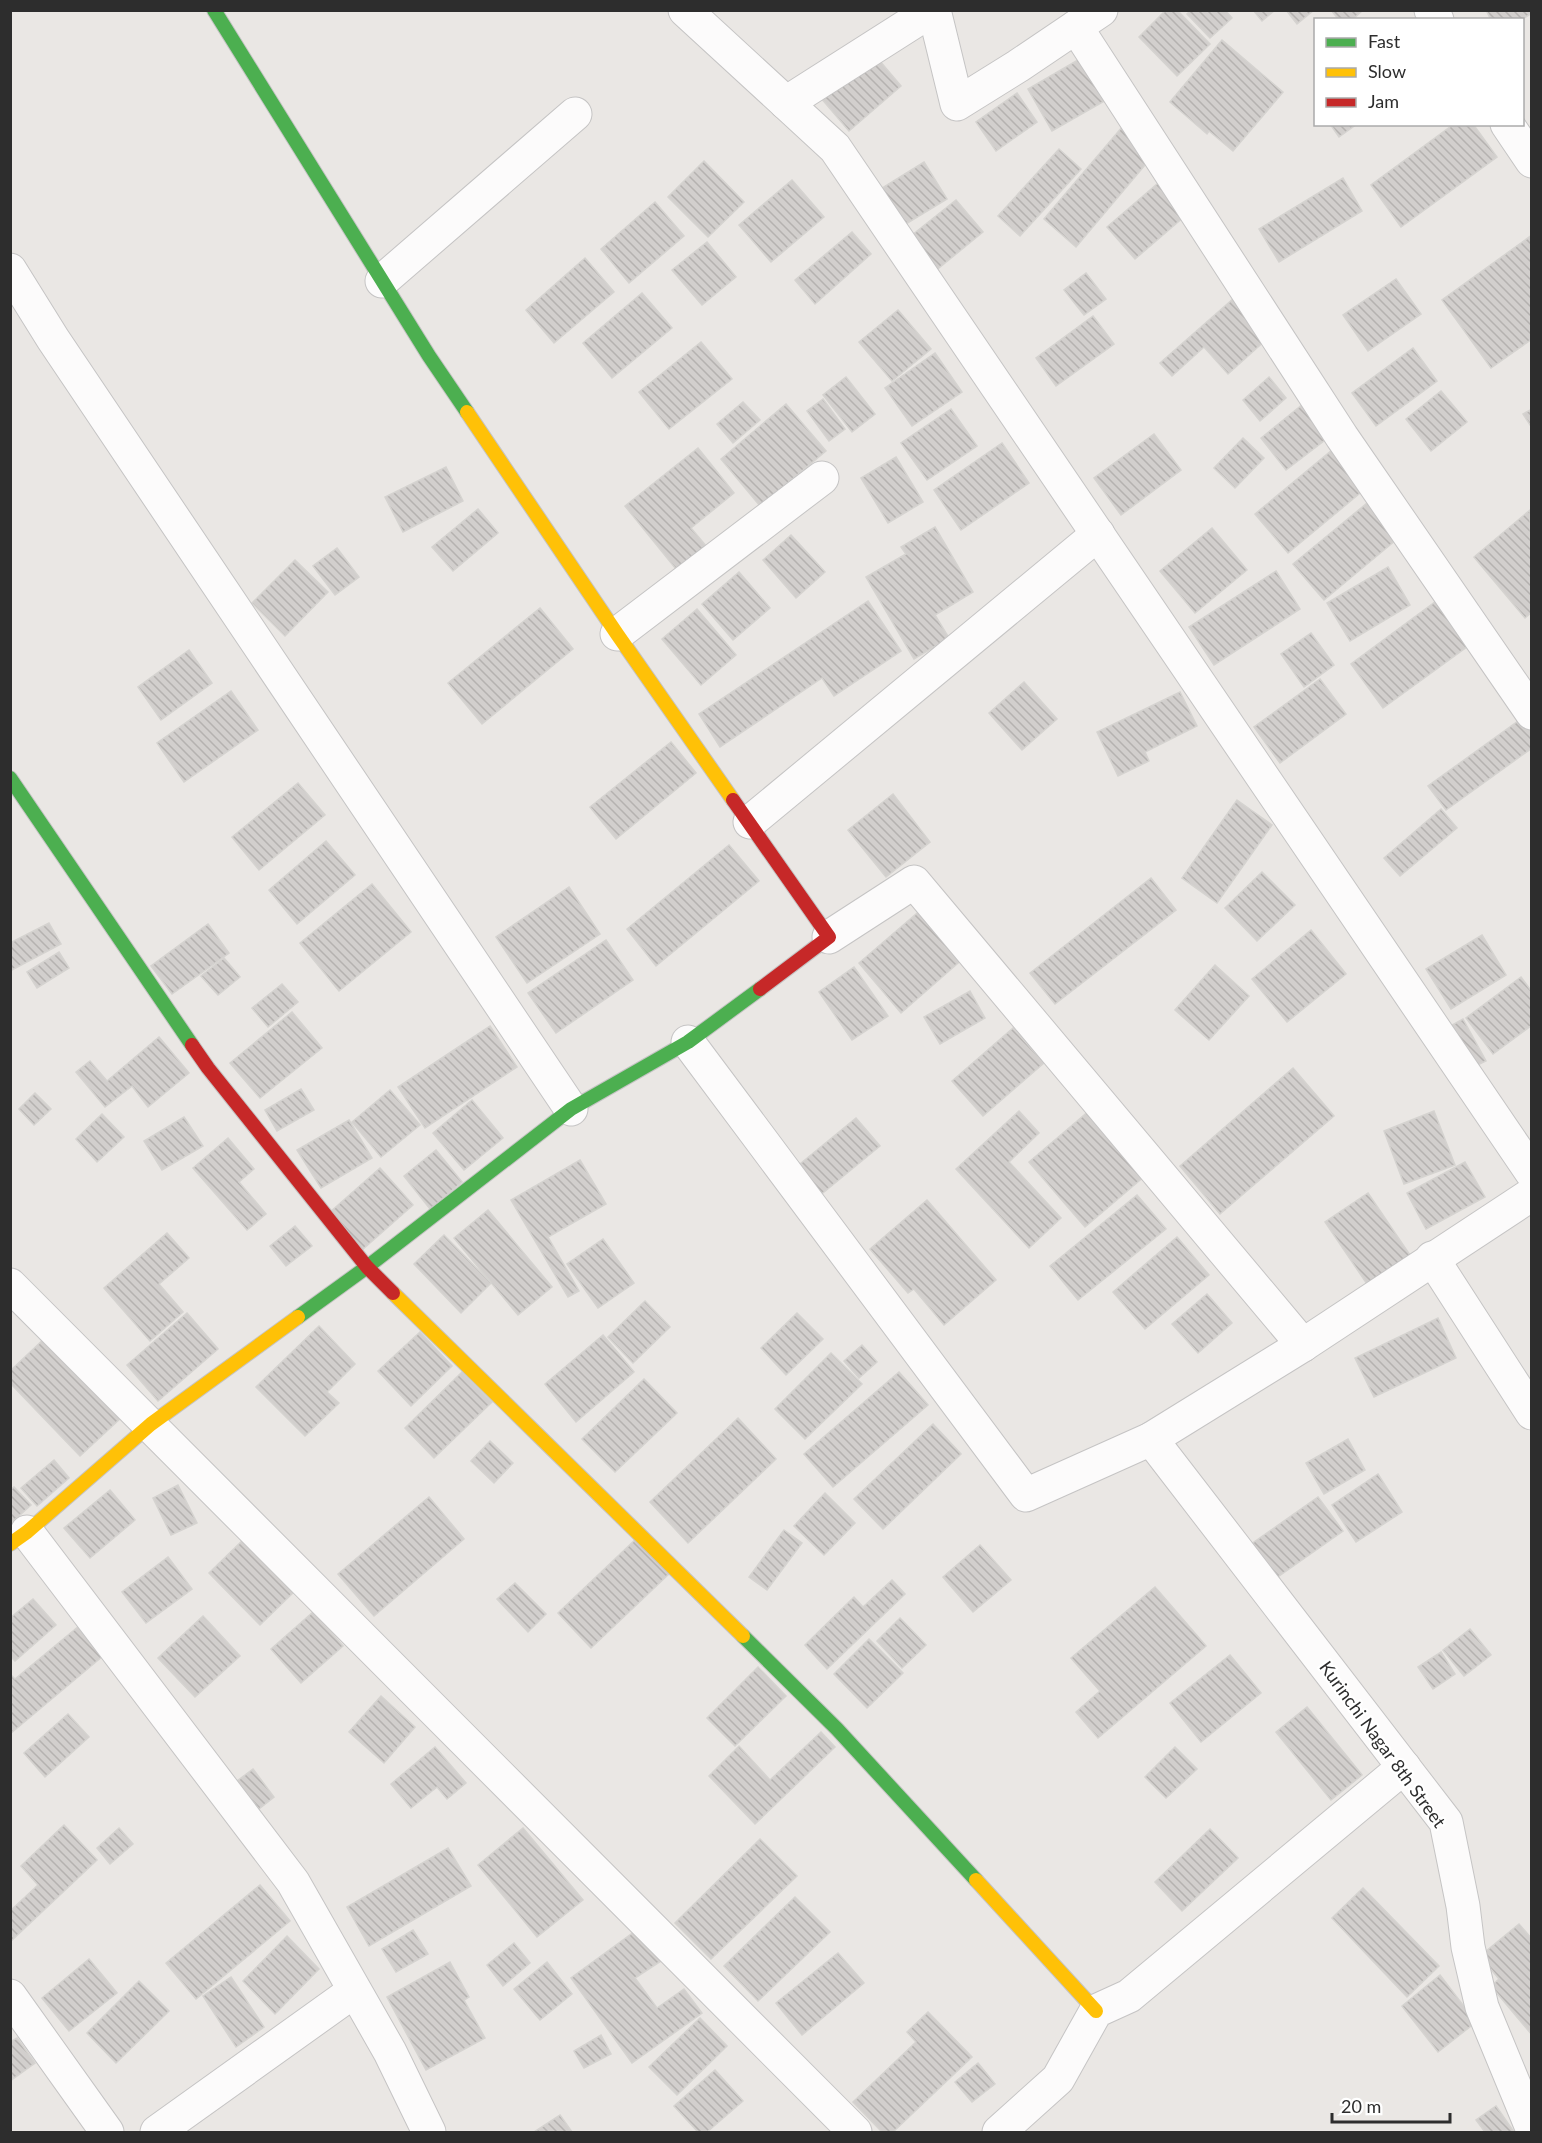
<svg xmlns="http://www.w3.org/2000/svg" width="1542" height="2143" font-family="Lato,sans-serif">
	<defs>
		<pattern id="building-back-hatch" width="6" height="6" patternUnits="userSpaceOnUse" patternTransform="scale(1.5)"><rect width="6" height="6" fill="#d2cfcd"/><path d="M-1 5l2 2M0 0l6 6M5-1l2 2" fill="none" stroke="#b5b2b0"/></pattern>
	</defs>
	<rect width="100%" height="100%" fill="#eae7e4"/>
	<g fill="url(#building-back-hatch)" stroke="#d5d3d0" stroke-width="1.5">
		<path d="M1166 10H1177L1210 44 1177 76 1139 37Z"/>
		<path d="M1191 10H1225L1232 18 1210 38 1187 14Z"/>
		<path d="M1253 10H1275L1262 21Z"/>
		<path d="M1286 10H1314L1297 24Z"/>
		<path d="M1331 10H1363L1352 20H1339Z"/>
		<path d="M1486 10H1532V13L1521 20H1491Z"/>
		<path d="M1222 40 1283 92 1233 151 1209 131 1207 134 1170 102Z"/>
		<path d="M873 53 901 86 849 131 821 98Z"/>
		<path d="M1083 57 1108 99 1052 131 1028 89Z"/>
		<path d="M1017 93 1037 122 996 151 976 122Z"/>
		<path d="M1330 124H1357L1339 137Z"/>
		<path d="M1454 124H1473L1497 157 1401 227 1371 185Z"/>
		<path d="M1123 126 1155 153 1076 247 1044 219Z"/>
		<path d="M1059 149 1081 169 1020 236 998 216Z"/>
		<path d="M704 161 744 202 708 237 668 197Z"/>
		<path d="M924 162 947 199 901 227 879 190Z"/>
		<path d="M1164 178 1192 210 1135 259 1107 227Z"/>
		<path d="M1343 178 1362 211 1279 262 1259 229Z"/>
		<path d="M792 180 824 217 771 262 739 225Z"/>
		<path d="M956 200 983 232 934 272 907 239Z"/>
		<path d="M655 202 684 236 629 283 601 249Z"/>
		<path d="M852 232 871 254 815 304 795 280Z"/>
		<path d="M1532 235V339L1491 368 1442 300Z"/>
		<path d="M707 242 736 277 702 305 672 270Z"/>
		<path d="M585 258 614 292 554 343 526 310Z"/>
		<path d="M1086 273 1106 299 1084 315 1064 290Z"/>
		<path d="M1396 279 1421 314 1368 351 1343 315Z"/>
		<path d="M642 293 672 328 612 378 583 343Z"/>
		<path d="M1234 298 1268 338 1228 374 1204 347 1172 376 1160 363Z"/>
		<path d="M898 310 931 349 892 381 859 342Z"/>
		<path d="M1093 316 1114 344 1056 386 1036 358Z"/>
		<path d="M701 342 732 379 669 429 639 392Z"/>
		<path d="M1413 348 1437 381 1376 426 1352 393Z"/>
		<path d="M935 353 962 392 912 426 885 388Z"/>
		<path d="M846 377 875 414 852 432 823 395Z"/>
		<path d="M1269 377 1286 398 1260 421 1243 400Z"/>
		<path d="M1441 391 1467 422 1431 451 1406 419Z"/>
		<path d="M823 399 845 429 829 441 807 411Z"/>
		<path d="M743 402 760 420 733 443 717 424Z"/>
		<path d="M786 404 826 451 760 506 721 459Z"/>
		<path d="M1303 404 1329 437 1286 470 1261 438Z"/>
		<path d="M951 409 977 446 927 480 901 443Z"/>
		<path d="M1532 409V428L1523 414Z"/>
		<path d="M1154 434 1181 470 1121 515 1094 478Z"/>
		<path d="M1243 438 1264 458 1235 488 1214 468Z"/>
		<path d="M1002 443 1029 483 961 530 934 490Z"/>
		<path d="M698 448 734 493 691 528 706 546 676 569 625 506Z"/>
		<path d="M1332 450 1365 489 1288 553 1255 514Z"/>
		<path d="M896 457 923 502 888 523 861 478Z"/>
		<path d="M446 467 463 501 403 532 385 497Z"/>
		<path d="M1372 499 1402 535 1324 600 1293 564Z"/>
		<path d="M478 509 498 533 453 571 432 547Z"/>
		<path d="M1530 510 1532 612 1525 618 1474 557Z"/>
		<path d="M935 527 973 592 935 615 949 638 914 659 866 577 906 554 901 547Z"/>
		<path d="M1212 528 1247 570 1195 613 1160 571Z"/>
		<path d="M791 535 825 572 796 598 763 560Z"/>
		<path d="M337 548 359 577 335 595 313 566Z"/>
		<path d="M295 560 328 592 285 636 252 603Z"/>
		<path d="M1388 567 1410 605 1350 641 1327 603Z"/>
		<path d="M1276 571 1300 609 1214 665 1189 627Z"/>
		<path d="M739 572 770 608 733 640 702 604Z"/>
		<path d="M1443 596 1475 641 1383 708 1351 664Z"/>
		<path d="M868 601 901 651 834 696 822 678 720 747 699 714Z"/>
		<path d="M540 608 573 649 482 724 448 683Z"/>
		<path d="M697 609 736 655 701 685 662 639Z"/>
		<path d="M1311 633 1334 665 1304 687 1281 654Z"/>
		<path d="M189 650 212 683 161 720 138 687Z"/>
		<path d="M1320 679 1346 714 1280 763 1254 727Z"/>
		<path d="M1024 682 1057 719 1022 750 989 713Z"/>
		<path d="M231 691 258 730 184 782 157 743Z"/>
		<path d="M1180 692 1197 726 1145 752 1149 761 1118 776 1097 732Z"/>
		<path d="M1525 716 1532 726V748L1446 810 1428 786Z"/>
		<path d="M671 742 696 773 616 839 590 807Z"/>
		<path d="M298 783 325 815 259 870 232 837Z"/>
		<path d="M893 794 930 842 886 877 848 830Z"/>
		<path d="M1237 800 1272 825 1217 903 1182 878Z"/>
		<path d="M1441 809 1457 828 1400 876 1384 858Z"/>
		<path d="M326 841 355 875 297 924 269 890Z"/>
		<path d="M729 845 759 881 656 966 627 929Z"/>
		<path d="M1262 872 1295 905 1257 941 1225 908Z"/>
		<path d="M1151 878 1176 910 1055 1004 1030 973Z"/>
		<path d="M372 884 411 932 339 991 300 943Z"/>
		<path d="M569 887 600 934 527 983 496 937Z"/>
		<path d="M923 908 965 957 901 1013 859 963Z"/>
		<path d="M49 923 61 944 10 971V943Z"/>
		<path d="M208 924 229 953 172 994 151 966Z"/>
		<path d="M1311 930 1346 974 1287 1022 1252 979Z"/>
		<path d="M1482 935 1506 975 1451 1009 1426 969Z"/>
		<path d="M606 940 633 980 556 1033 528 993Z"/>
		<path d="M59 952 69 968 37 988 27 972Z"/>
		<path d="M224 958 240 977 218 995 201 976Z"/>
		<path d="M1215 965 1249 996 1209 1040 1175 1010Z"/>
		<path d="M854 967 888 1016 852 1040 819 992Z"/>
		<path d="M1521 977 1532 992V1025L1493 1054 1466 1018Z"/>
		<path d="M282 984 298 1002 268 1027 252 1008Z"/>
		<path d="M970 991 985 1018 940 1044 924 1017Z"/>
		<path d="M292 1012 322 1048 260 1098 230 1063Z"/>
		<path d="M1463 1019 1486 1061 1465 1071 1443 1030Z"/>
		<path d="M490 1026 517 1067 425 1128 398 1087Z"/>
		<path d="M1013 1028 1044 1063 983 1116 952 1081Z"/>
		<path d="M159 1037 189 1073 148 1107 132 1086 105 1107 76 1072 90 1061 107 1081Z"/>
		<path d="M1293 1068 1334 1116 1220 1214 1180 1166Z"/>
		<path d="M301 1089 314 1110 277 1131 265 1110Z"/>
		<path d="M390 1090 420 1125 381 1157 352 1122Z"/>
		<path d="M35 1093 51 1109 34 1125 19 1109Z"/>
		<path d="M472 1100 503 1138 464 1170 433 1133Z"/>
		<path d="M1090 1110 1146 1175 1085 1227 1029 1162Z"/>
		<path d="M1019 1111 1039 1133 1009 1162 1061 1218 1029 1248 956 1169Z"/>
		<path d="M1434 1111 1455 1165 1404 1184 1384 1131Z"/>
		<path d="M102 1114 124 1137 97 1162 76 1139Z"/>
		<path d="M184 1117 203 1146 162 1170 144 1141Z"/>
		<path d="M856 1118 880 1146 818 1197 795 1168Z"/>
		<path d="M349 1120 372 1158 321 1188 297 1150Z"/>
		<path d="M228 1138 254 1169 239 1182 266 1214 247 1230 193 1168Z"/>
		<path d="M436 1150 462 1182 430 1209 404 1176Z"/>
		<path d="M580 1160 606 1204 548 1237 579 1291 568 1297 511 1200Z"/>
		<path d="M1465 1162 1485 1197 1426 1229 1407 1193Z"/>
		<path d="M380 1168 413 1205 362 1250 329 1213Z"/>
		<path d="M1368 1193 1410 1255 1367 1284 1325 1222Z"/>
		<path d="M1137 1195 1166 1229 1078 1300 1050 1266Z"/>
		<path d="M927 1200 996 1280 944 1325 914 1289 908 1293 870 1249Z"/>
		<path d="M488 1210 552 1287 518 1315 454 1238Z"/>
		<path d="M295 1226 312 1246 286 1266 270 1246Z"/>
		<path d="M167 1233 189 1258 159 1284 183 1312 150 1341 104 1288Z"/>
		<path d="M444 1235 491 1283 461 1313 414 1264Z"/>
		<path d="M1177 1237 1209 1275 1145 1329 1113 1292Z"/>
		<path d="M603 1239 634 1283 598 1308 567 1264Z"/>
		<path d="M1207 1294 1232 1323 1198 1353 1172 1324Z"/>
		<path d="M645 1301 670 1327 633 1363 608 1337Z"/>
		<path d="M187 1313 218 1349 158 1401 127 1365Z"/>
		<path d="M797 1313 823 1339 786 1375 761 1348Z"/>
		<path d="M1438 1318 1456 1358 1374 1397 1355 1358Z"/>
		<path d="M319 1326 355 1364 327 1392 339 1403 305 1436 256 1387Z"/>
		<path d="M420 1332 452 1366 411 1406 378 1371Z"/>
		<path d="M603 1335 634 1372 576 1422 545 1384Z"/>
		<path d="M46 1337 122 1417 80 1456 10 1383V1371Z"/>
		<path d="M862 1345 877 1362 859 1378 844 1361Z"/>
		<path d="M831 1353 862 1384 805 1439 775 1409Z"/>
		<path d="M462 1372 492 1402 434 1458 405 1428Z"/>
		<path d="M899 1372 928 1405 833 1487 804 1454Z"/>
		<path d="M644 1379 677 1413 615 1472 582 1439Z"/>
		<path d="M738 1418 776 1459 688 1543 650 1502Z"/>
		<path d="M933 1424 961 1454 883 1529 854 1499Z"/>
		<path d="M1348 1439 1365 1470 1324 1494 1306 1463Z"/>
		<path d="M490 1441 513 1463 494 1483 471 1461Z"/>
		<path d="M54 1460 69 1478 37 1506 21 1488Z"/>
		<path d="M1378 1474 1402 1512 1356 1542 1332 1505Z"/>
		<path d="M178 1485 197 1523 171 1535 153 1498Z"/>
		<path d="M14 1487 31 1505 10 1524V1490Z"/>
		<path d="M110 1490 135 1520 90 1558 64 1528Z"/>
		<path d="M825 1493 855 1523 824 1555 794 1526Z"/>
		<path d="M429 1497 464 1539 374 1616 338 1574Z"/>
		<path d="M1318 1497 1343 1531 1272 1581 1247 1547Z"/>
		<path d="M784 1530 802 1543 767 1590 749 1577Z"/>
		<path d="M248 1535 298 1588 260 1625 209 1573Z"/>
		<path d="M638 1537 671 1572 591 1648 558 1613Z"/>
		<path d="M980 1545 1011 1580 973 1612 943 1577Z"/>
		<path d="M168 1557 192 1589 146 1623 122 1592Z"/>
		<path d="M892 1580 905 1594 827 1669 805 1645 854 1597 863 1607Z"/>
		<path d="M515 1583 546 1614 528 1632 497 1599Z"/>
		<path d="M1155 1587 1206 1646 1098 1738 1076 1712 1100 1691 1071 1658Z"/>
		<path d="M33 1599 56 1625 15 1661 10 1656V1618Z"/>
		<path d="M313 1612 343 1646 301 1683 271 1649Z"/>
		<path d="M203 1616 240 1656 195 1697 158 1658Z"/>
		<path d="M900 1618 926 1645 902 1668 877 1641Z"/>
		<path d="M79 1626 103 1656 10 1734V1674L15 1679Z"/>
		<path d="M1470 1629 1491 1655 1464 1676 1443 1650Z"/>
		<path d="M869 1639 903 1673 867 1708 834 1674Z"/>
		<path d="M1441 1652 1455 1674 1433 1689 1418 1667Z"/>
		<path d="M1230 1655 1261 1693 1201 1742 1170 1703Z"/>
		<path d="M758 1667 786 1696 735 1746 707 1718Z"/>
		<path d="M381 1696 415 1727 384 1763 349 1732Z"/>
		<path d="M1307 1707 1362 1775 1331 1800 1276 1732Z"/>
		<path d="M68 1714 89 1737 45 1777 24 1753Z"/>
		<path d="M821 1732 835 1747 755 1824 709 1776 739 1746 770 1780Z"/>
		<path d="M435 1747 466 1783 447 1799 437 1787 411 1808 391 1784Z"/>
		<path d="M1175 1747 1197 1769 1166 1798 1145 1777Z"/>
		<path d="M253 1769 274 1797 259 1809 237 1781Z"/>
		<path d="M64 1825 97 1860 10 1942V1911L38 1885 21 1866Z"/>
		<path d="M119 1828 133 1844 110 1864 97 1848Z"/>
		<path d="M523 1828 583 1900 537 1937 478 1865Z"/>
		<path d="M1210 1829 1238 1858 1182 1911 1155 1882Z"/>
		<path d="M760 1839 797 1876 711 1959 675 1923Z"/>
		<path d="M448 1848 471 1886 369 1946 347 1907Z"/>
		<path d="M260 1885 290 1921 196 1999 166 1963Z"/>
		<path d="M1363 1888 1439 1966 1407 1997 1332 1918Z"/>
		<path d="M795 1897 830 1932 758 2001 724 1966Z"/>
		<path d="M1519 1924 1532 1939V2035L1491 1986 1499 1979 1480 1956Z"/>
		<path d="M638 1929 661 1961 635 1978 657 2008 684 1989 702 2013 632 2063 571 1978Z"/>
		<path d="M413 1930 428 1954 396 1972 382 1949Z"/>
		<path d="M287 1936 319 1969 275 2014 243 1981Z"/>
		<path d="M514 1943 530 1963 503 1986 487 1965Z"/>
		<path d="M838 1953 864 1983 802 2035 776 2003Z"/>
		<path d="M89 1959 117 1993 69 2031 42 1998Z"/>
		<path d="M450 1962 469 1997 464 2000 485 2038 426 2070 387 1997Z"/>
		<path d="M547 1962 572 1994 540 2020 514 1989Z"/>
		<path d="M1440 1975 1476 2022 1438 2052 1402 2006Z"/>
		<path d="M231 1977 264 2027 236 2047 203 1996Z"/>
		<path d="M139 1981 169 2011 116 2063 87 2033Z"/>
		<path d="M928 2012 972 2057 893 2132H882L853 2102 916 2042 907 2032Z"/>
		<path d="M700 2018 727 2046 677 2095 649 2067Z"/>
		<path d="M601 2035 611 2054 584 2068 574 2051Z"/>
		<path d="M17 2038 35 2063 10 2081V2042Z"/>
		<path d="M978 2063 995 2084 972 2102 955 2082Z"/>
		<path d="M715 2070 743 2101 707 2132H698L674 2106Z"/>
		<path d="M1496 2106 1514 2132H1485L1476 2120Z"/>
		<path d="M560 2115 572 2132H534Z"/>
	</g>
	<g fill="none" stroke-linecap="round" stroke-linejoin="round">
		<defs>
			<g id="street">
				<path d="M685 10 835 148 1532 1173"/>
				<path d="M934 10 957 104 1018 66 1101 10"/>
				<path d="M1431 10 1437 20"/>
				<path d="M1076 27 1342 437 1532 713"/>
				<path d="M786 103 932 10"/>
				<path d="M1507 124 1532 161"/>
				<path d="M10 270 53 339 571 1109"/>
				<path d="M382 281 575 114"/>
				<path d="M617 634 822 478"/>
				<path d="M750 822 1098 534"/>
				<path d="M829 937 914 882 1303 1345"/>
				<path d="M688 1042 1026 1495 1151 1439 1303 1345 1532 1194"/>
				<path d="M1432 1258 1532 1413"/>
				<path d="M10 1285 855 2132"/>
				<path d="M1151 1439 1446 1822 1463 1906 1468 1947 1482 2007 1532 2128"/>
				<path d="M27 1532 293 1882 390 2052 429 2132"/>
				<path d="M10 1996 107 2132"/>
				<path d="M157 2132 354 1991"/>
				<path d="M999 2132 1058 2079 1096 2011 1129 1996 1404 1767"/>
			</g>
			<g id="fast">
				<path d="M214 10 429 356 467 412"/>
				<path d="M10 778 192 1045"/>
				<path d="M298 1317 367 1267 571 1109 688 1042 760 989"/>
				<path d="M743 1636 837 1729 976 1880"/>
			</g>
			<g id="slow">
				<path d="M467 412 617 634 733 800"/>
				<path d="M393 1293 743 1636"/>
				<path d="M10 1544 27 1532 151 1424 298 1317"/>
				<path d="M976 1880 1096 2011"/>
			</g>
			<g id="jam">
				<path d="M733 800 829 937 760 989"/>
				<path d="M192 1045 208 1068 367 1267 393 1293"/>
			</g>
		</defs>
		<use href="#street" stroke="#c5c4c4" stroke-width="35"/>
		<use href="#fast" stroke="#c5c4c4" stroke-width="16"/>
		<use href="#slow" stroke="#c5c4c4" stroke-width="16"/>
		<use href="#jam" stroke="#c5c4c4" stroke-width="16"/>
		<use href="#street" stroke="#fcfbfb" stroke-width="33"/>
		<use href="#fast" stroke="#4caf50" stroke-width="14"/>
		<use href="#slow" stroke="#ffc107" stroke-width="14"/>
		<use href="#jam" stroke="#c62828" stroke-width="14"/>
	</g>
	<g text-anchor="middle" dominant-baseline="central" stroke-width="4.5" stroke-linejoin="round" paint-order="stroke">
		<g font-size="18" fill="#2d2d2d" stroke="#fff">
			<text transform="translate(1383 1744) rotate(54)">Kurinchi Nagar 8th Street</text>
		</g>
	</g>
	<rect width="1542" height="2143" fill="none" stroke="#2d2d2d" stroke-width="24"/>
	<rect x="1314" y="18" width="210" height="108" fill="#ffffff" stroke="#ababab" stroke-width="1.5"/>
	<rect x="1326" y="38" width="30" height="9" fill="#4caf50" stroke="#ababab" stroke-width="1.5"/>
	<text x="1368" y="48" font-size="18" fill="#2d2d2d">Fast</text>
	<rect x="1326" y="68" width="30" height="9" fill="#ffc107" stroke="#ababab" stroke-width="1.5"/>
	<text x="1368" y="78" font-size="18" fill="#2d2d2d">Slow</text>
	<rect x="1326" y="98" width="30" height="9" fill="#c62828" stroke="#ababab" stroke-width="1.5"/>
	<text x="1368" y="108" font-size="18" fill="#2d2d2d">Jam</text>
	<path d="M1332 2113v9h118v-9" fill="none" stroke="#2d2d2d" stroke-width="3"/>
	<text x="1341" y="2113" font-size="18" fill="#2d2d2d" stroke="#ffffff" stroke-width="4.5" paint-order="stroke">20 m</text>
</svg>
